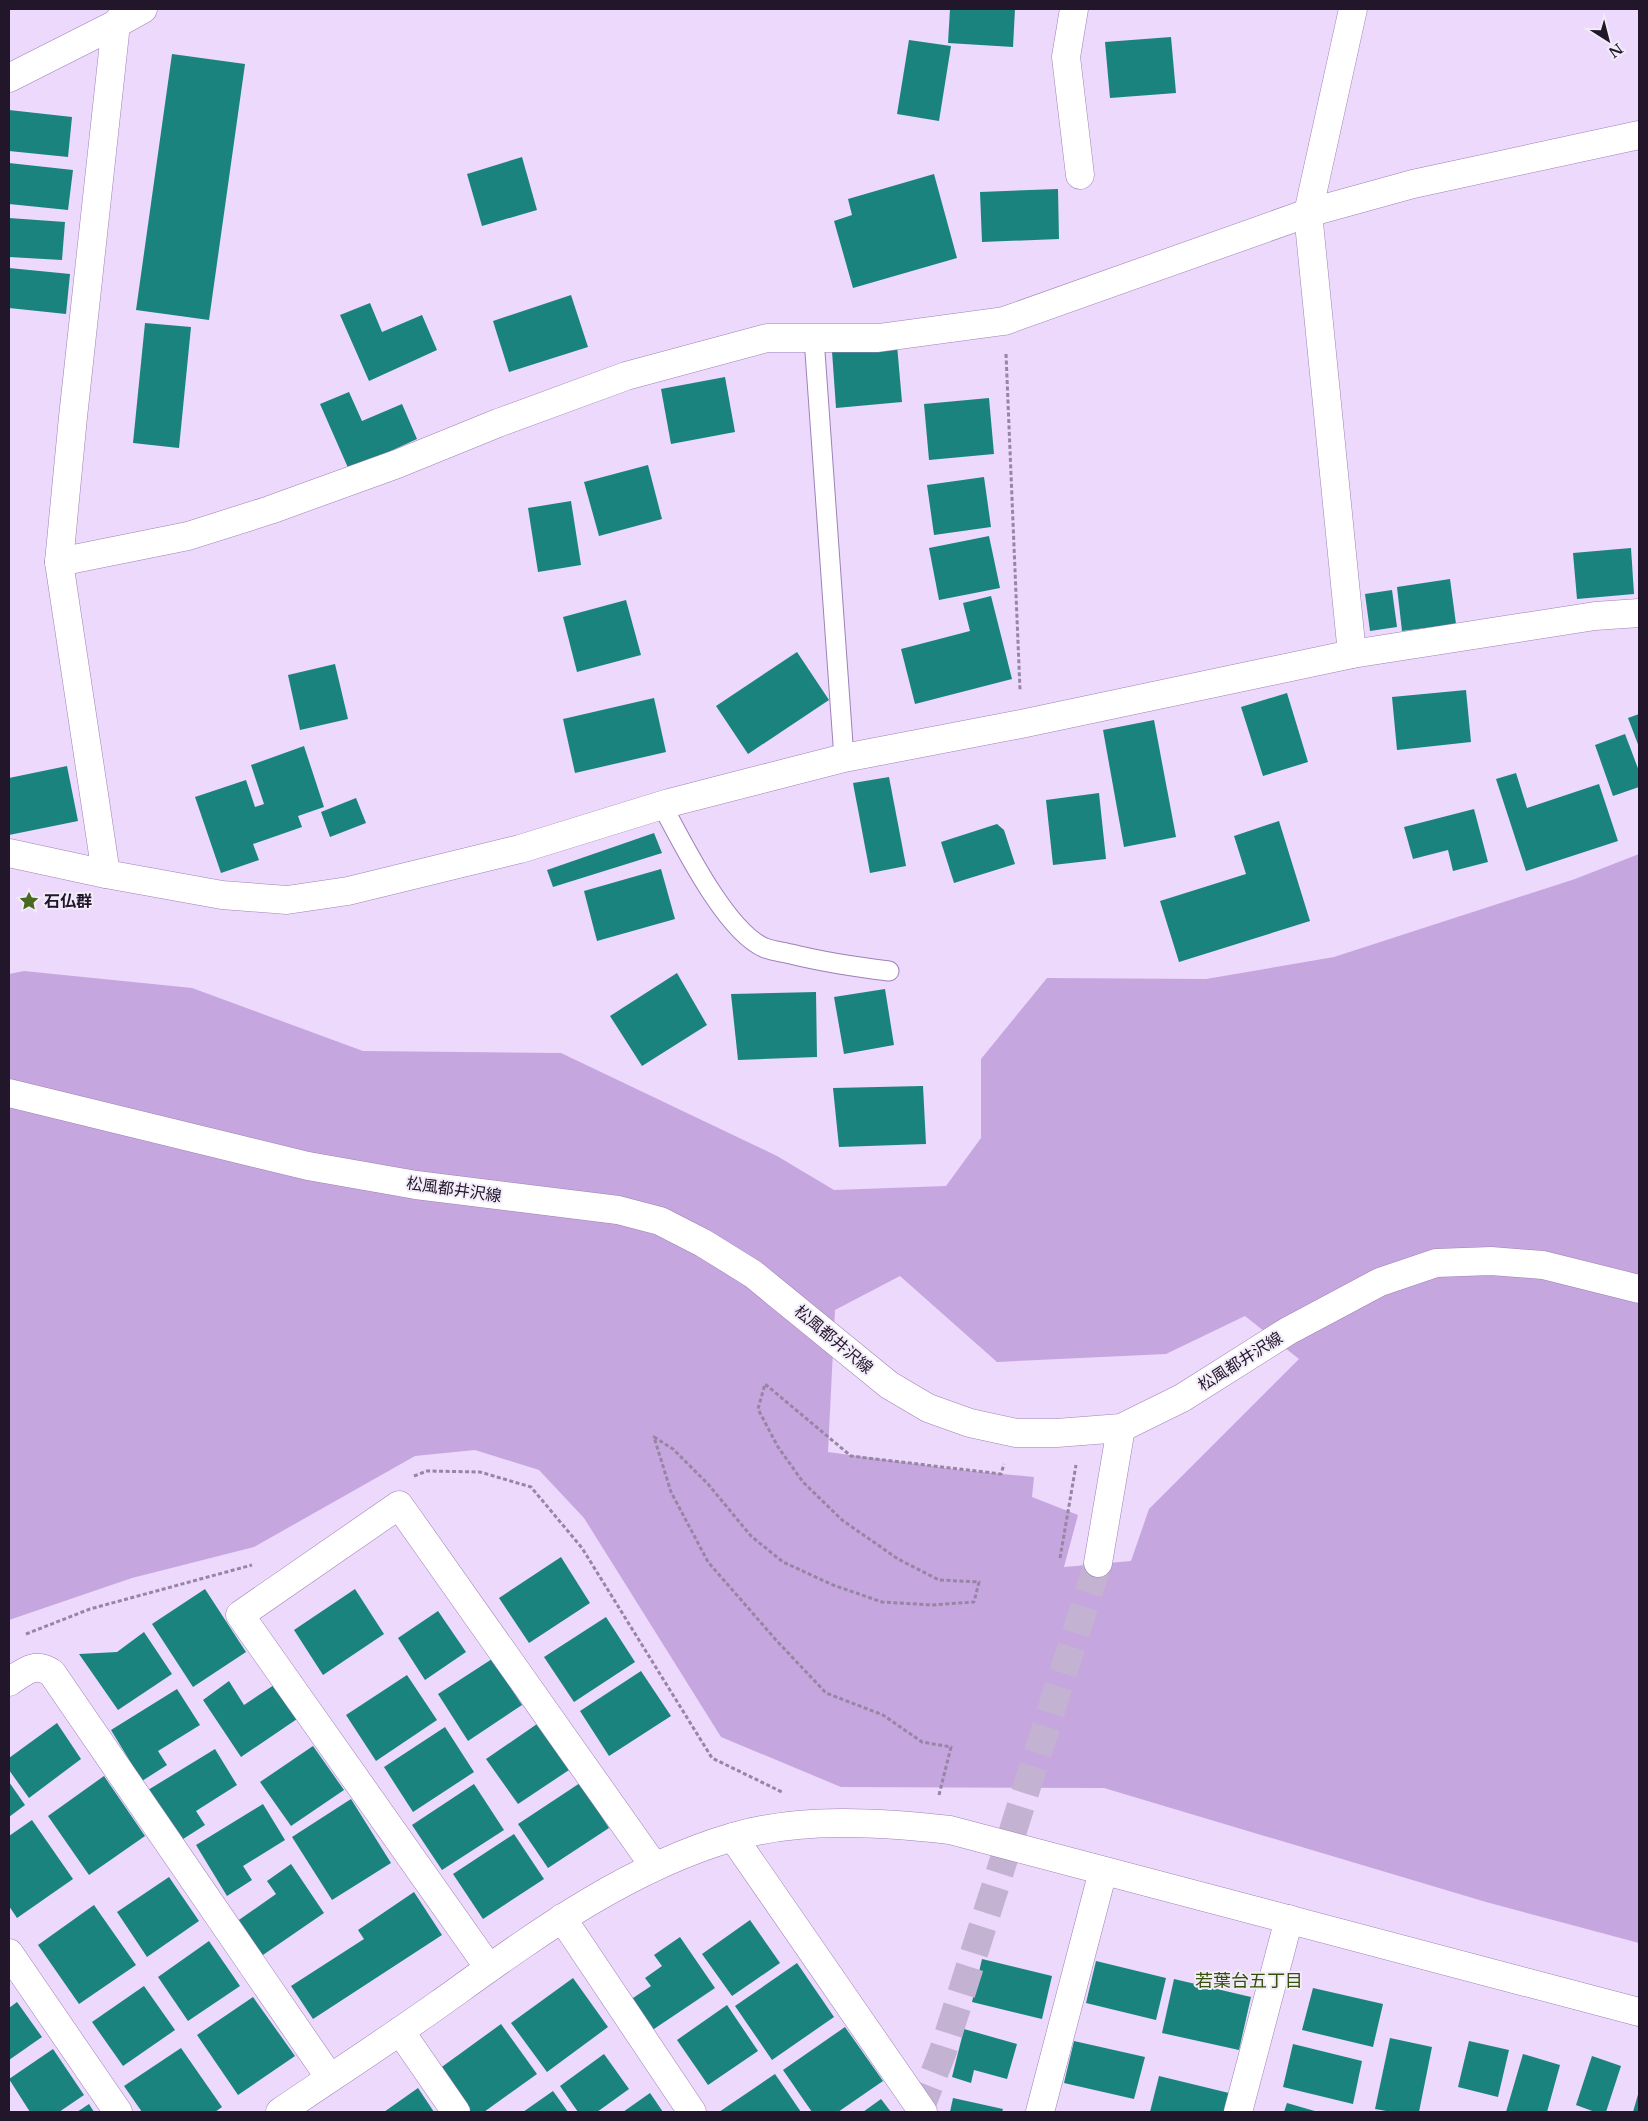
<svg xmlns="http://www.w3.org/2000/svg" width="1648" height="2121" font-family="'Libre Baskerville','Noto Sans JP',serif">
	<rect width="100%" height="100%" fill="#ecd9fc"/>
	<path fill="#c6a6df" fill-rule="evenodd" d="M1639 854V1943L1486 1902 1104 1788 841 1787 721 1737 584 1518 539 1470 475 1450 415 1456 254 1547 132 1578 9 1620V974L24 971 192 988 363 1051 561 1053 777 1156 834 1190 946 1186 981 1138V1059L1047 978 1206 979 1334 957 1575 879ZM900 1276 997 1362 1166 1354 1245 1316 1299 1359 1149 1509 1131 1561 1064 1567 1078 1515 1032 1497 1034 1477 961 1470 828 1452 835 1310Z"/>
	<g fill="#1a837e">
		<path d="M950 9H1015L1013 47 948 43Z"/>
		<path d="M1171 37 1176 93 1110 98 1105 42Z"/>
		<path d="M909 40 951 46 939 121 897 114Z"/>
		<path d="M172 54 245 64 209 320 136 310Z"/>
		<path d="M9 110 72 117 68 157 9 151Z"/>
		<path d="M522 157 537 210 482 226 467 174Z"/>
		<path d="M9 163 73 170 68 210 9 204Z"/>
		<path d="M934 174 957 258 853 288 834 221 852 215 848 199Z"/>
		<path d="M1058 189 1059 239 982 242 980 192Z"/>
		<path d="M9 218 65 222 62 260 9 257Z"/>
		<path d="M9 268 70 274 66 314 9 308Z"/>
		<path d="M571 295 588 347 509 372 493 321Z"/>
		<path d="M370 303 382 332 422 315 437 350 369 381 340 315Z"/>
		<path d="M145 323 191 327 179 448 133 443Z"/>
		<path d="M897 345 902 402 836 408 832 351Z"/>
		<path d="M725 377 735 432 671 444 661 389Z"/>
		<path d="M349 392 362 421 402 404 417 439 349 470 320 404Z"/>
		<path d="M989 398 994 454 929 460 924 404Z"/>
		<path d="M648 465 662 519 599 536 584 482Z"/>
		<path d="M984 477 991 527 934 535 927 485Z"/>
		<path d="M571 501 581 565 538 572 528 508Z"/>
		<path d="M989 536 1000 588 939 600 929 548Z"/>
		<path d="M1631 548 1634 594 1577 599 1573 553Z"/>
		<path d="M1450 579 1456 624 1402 631 1397 587Z"/>
		<path d="M1392 590 1397 627 1370 631 1365 594Z"/>
		<path d="M991 596 1012 679 915 704 901 649 970 631 963 603Z"/>
		<path d="M626 600 641 655 577 672 563 617Z"/>
		<path d="M797 652 829 700 748 754 716 706Z"/>
		<path d="M335 664 348 719 300 730 288 675Z"/>
		<path d="M1466 690 1471 742 1397 750 1392 697Z"/>
		<path d="M1287 693 1308 762 1263 776 1241 707Z"/>
		<path d="M654 698 666 752 575 773 563 719Z"/>
		<path d="M1639 714V747L1628 718Z"/>
		<path d="M1154 720 1176 837 1124 847 1103 730Z"/>
		<path d="M1625 734 1639 771V787L1613 796 1595 745Z"/>
		<path d="M304 746 324 807 298 816 302 827 253 844 259 860 221 873 195 797 246 780 255 807 264 804 251 765Z"/>
		<path d="M67 766 78 821 9 835V778Z"/>
		<path d="M1516 773 1527 808 1599 784 1618 841 1526 871 1496 779Z"/>
		<path d="M889 777 906 866 870 873 853 783Z"/>
		<path d="M1099 793 1106 859 1053 865 1046 800Z"/>
		<path d="M356 798 366 823 330 837 321 812Z"/>
		<path d="M1474 809 1488 862 1453 871 1448 850 1413 859 1404 827Z"/>
		<path d="M1279 821 1310 921 1179 962 1160 901 1246 874 1234 836Z"/>
		<path d="M997 824 1004 830 1015 864 954 883 941 842Z"/>
		<path d="M654 833 662 853 553 887 547 870Z"/>
		<path d="M661 869 675 919 597 941 584 891Z"/>
		<path d="M677 973 707 1025 642 1066 610 1016Z"/>
		<path d="M885 989 894 1045 844 1054 834 997Z"/>
		<path d="M816 992 817 1057 738 1060 731 994Z"/>
		<path d="M923 1086 926 1144 839 1147 833 1088Z"/>
		<path d="M561 1557 590 1603 529 1643 499 1598Z"/>
		<path d="M205 1589 246 1652 193 1687 152 1624Z"/>
		<path d="M355 1589 384 1634 323 1675 294 1630Z"/>
		<path d="M438 1611 466 1652 425 1680 398 1638Z"/>
		<path d="M606 1617 635 1662 574 1702 544 1657Z"/>
		<path d="M144 1632 172 1674 118 1710 79 1654 117 1652Z"/>
		<path d="M492 1659 522 1705 468 1741 438 1694Z"/>
		<path d="M641 1671 671 1716 609 1756 580 1711Z"/>
		<path d="M407 1675 437 1720 376 1761 346 1715Z"/>
		<path d="M229 1681 244 1705 274 1685 297 1719 241 1757 203 1700Z"/>
		<path d="M177 1689 200 1725 158 1751 167 1765 142 1781 111 1730Z"/>
		<path d="M57 1723 81 1759 29 1798 9 1770V1758Z"/>
		<path d="M537 1724 569 1770 518 1804 486 1759Z"/>
		<path d="M445 1727 474 1772 413 1812 384 1767Z"/>
		<path d="M313 1746 344 1790 291 1826 260 1782Z"/>
		<path d="M215 1749 237 1785 196 1811 205 1825 180 1841 148 1790Z"/>
		<path d="M104 1776 145 1836 89 1875 48 1816Z"/>
		<path d="M9 1782 25 1805 9 1817Z"/>
		<path d="M580 1783 609 1828 548 1868 518 1824Z"/>
		<path d="M474 1784 504 1830 442 1870 412 1825Z"/>
		<path d="M351 1799 391 1863 332 1900 292 1837Z"/>
		<path d="M263 1804 285 1840 243 1866 252 1880 227 1896 196 1845Z"/>
		<path d="M32 1820 73 1879 17 1918 9 1906V1836Z"/>
		<path d="M514 1834 544 1879 483 1919 453 1874Z"/>
		<path d="M291 1864 324 1913 260 1957 236 1922 276 1894 267 1881Z"/>
		<path d="M169 1877 199 1921 147 1957 117 1912Z"/>
		<path d="M414 1892 442 1935 313 2019 291 1986 364 1939 358 1930Z"/>
		<path d="M94 1905 136 1965 79 2004 38 1945Z"/>
		<path d="M750 1920 780 1963 732 1996 702 1954Z"/>
		<path d="M680 1937 715 1988 651 2031 630 2000 651 1986 645 1978 662 1966 654 1955Z"/>
		<path d="M209 1941 240 1986 188 2021 158 1977Z"/>
		<path d="M982 1959 1052 1976 1042 2019 972 2002Z"/>
		<path d="M1096 1961 1166 1978 1156 2020 1086 2003Z"/>
		<path d="M797 1963 834 2017 772 2060 735 2006Z"/>
		<path d="M573 1978 608 2027 547 2072 511 2023Z"/>
		<path d="M1174 1979 1251 1997 1239 2050 1162 2033Z"/>
		<path d="M144 1986 175 2030 123 2066 92 2022Z"/>
		<path d="M1313 1988 1383 2004 1373 2047 1302 2030Z"/>
		<path d="M253 1997 295 2056 238 2095 197 2035Z"/>
		<path d="M17 2002 42 2037 9 2060V2008Z"/>
		<path d="M727 2005 758 2051 708 2085 677 2040Z"/>
		<path d="M501 2024 537 2074 484 2112H470L439 2069Z"/>
		<path d="M845 2027 883 2081 838 2112H812L783 2070Z"/>
		<path d="M964 2029 1017 2044 1007 2079 974 2070 971 2083 952 2077Z"/>
		<path d="M1390 2038 1432 2047 1419 2112H1392L1375 2109Z"/>
		<path d="M1074 2041 1145 2057 1134 2099 1064 2083Z"/>
		<path d="M1469 2041 1509 2050 1498 2097 1458 2087Z"/>
		<path d="M1293 2044 1362 2061 1353 2104 1283 2087Z"/>
		<path d="M181 2048 222 2107 215 2112H142L124 2086Z"/>
		<path d="M53 2049 84 2095 59 2112H30L9 2079Z"/>
		<path d="M604 2054 629 2089 597 2112H578L560 2086Z"/>
		<path d="M1523 2054 1560 2065 1547 2112H1506Z"/>
		<path d="M1592 2056 1621 2066 1606 2112H1595L1576 2105Z"/>
		<path d="M775 2074 801 2112H719Z"/>
		<path d="M1159 2076 1229 2093 1225 2112H1150Z"/>
		<path d="M418 2088 434 2112H384Z"/>
		<path d="M553 2091 568 2112H523Z"/>
		<path d="M1639 2091V2112H1633Z"/>
		<path d="M650 2093 663 2112H623Z"/>
		<path d="M953 2098 1003 2109 1002 2112H950Z"/>
		<path d="M881 2099 891 2112H863Z"/>
		<path d="M1287 2103 1318 2112H1284Z"/>
		<path d="M89 2104 94 2112H77Z"/>
	</g>
	<g fill="none" stroke-linecap="round" stroke-linejoin="round">
		<path stroke="#c4b2d2" stroke-width="28" stroke-dasharray="28 14" stroke-linecap="butt" d="M919 2112 943 2051 1098 1563"/>
		<defs>
			<g id="service">
				<path d="M814 338 844 758"/>
				<path d="M662 805C682 842 726 932 765 948 773 951 783 952 791 954 823 962 856 967 889 971"/>
			</g>
			<g id="minor">
				<path d="M1074 9 1066 57 1080 175"/>
				<path d="M59 562 188 536 270 510 397 464 498 423 626 376 767 338H878L1004 321 1308 213 1413 184 1639 135"/>
				<path d="M1352 654 1308 213 1353 9"/>
				<path d="M9 853 106 874 222 895 287 900 348 891 520 849 669 803 844 758 1021 724 1352 654 1595 616 1639 613"/>
				<path d="M106 874 59 562 73 417 116 24 143 9"/>
				<path d="M9 1682C24 1672 35 1661 52 1673L330 2078"/>
				<path d="M733 1837 923 2112"/>
				<path d="M562 1918 692 2112"/>
				<path d="M9 1953 118 2112"/>
				<path d="M489 1968 240 1615 399 1505 654 1866"/>
				<path d="M400 2031 456 2112"/>
				<path d="M1040 2112 1103 1871"/>
				<path d="M1238 2112 1289 1919"/>
			</g>
			<g id="tertiary">
				<path d="M9 78 116 24 128 9"/>
				<path d="M9 1093 308 1166 416 1185 618 1210 660 1221 703 1243 753 1274 889 1385 928 1408 970 1423 1016 1433H1057L1121 1428 1182 1398 1288 1331 1380 1282 1436 1263 1491 1261 1543 1265 1639 1289"/>
				<path d="M1098 1563 1121 1428"/>
				<path d="M280 2112C333 2076 387 2041 439 2004 530 1939 623 1869 733 1837 799 1817 881 1822 950 1830L1639 2012"/>
			</g>
		</defs>
		<use href="#service" stroke="#9f81b7" stroke-width="21"/>
		<use href="#minor" stroke="#9f81b7" stroke-width="29"/>
		<use href="#tertiary" stroke="#9f81b7" stroke-width="29"/>
		<g stroke="#9686a3" stroke-width="3" stroke-dasharray="4 2.5" stroke-linecap="butt">
			<path d="M1006 354 1020 690"/>
			<path d="M414 1476 427 1471 480 1472 531 1487 582 1548 712 1758 782 1792"/>
			<path d="M1060 1558 1076 1465"/>
			<path d="M26 1634 90 1609 252 1565"/>
			<path d="M939 1795 951 1747 922 1742 883 1715 826 1693 776 1640 708 1562 671 1492 654 1437 673 1449 708 1484 751 1536 783 1562 833 1585 882 1602 932 1605 974 1602 979 1582 939 1580 898 1559 842 1520 803 1482 778 1447 758 1409 765 1384 851 1456 1001 1474 1004 1464"/>
		</g>
		<use href="#service" stroke="#fff" stroke-width="19"/>
		<use href="#minor" stroke="#fff" stroke-width="28"/>
		<use href="#tertiary" stroke="#fff" stroke-width="28"/>
	</g>
	<defs>
		<symbol id="sight-bare" viewBox="-9 -9 18 18"><path d="M0-6L1.8-2.2L6-1.7L2.9 1.2L3.7 5.4L0 3.3L-3.7 5.4L-2.9 1.2L-6-1.7L-1.8-2.2Z" fill="#496920" stroke="#f2ecf8" stroke-width="2.5" paint-order="stroke"/></symbol>
	</defs>
	<g fill-rule="evenodd">
		<use href="#sight-bare" x="15" y="887" width="28" height="28"/>
	</g>
	<g text-anchor="middle" dominant-baseline="central" stroke-width="4" stroke-linejoin="round" paint-order="stroke">
		<g font-size="16" font-weight="bold" fill="#22162b" stroke="#f2ecf8" text-anchor="start">
			<text x="44" y="901">石仏群</text>
		</g>
		<g font-size="16" fill="#22162b" stroke="#f2ecf8">
			<text transform="translate(454 1189) rotate(8)">松風都井沢線</text>
			<text transform="translate(834 1339) rotate(40)">松風都井沢線</text>
			<text transform="translate(1240 1361) rotate(-32)">松風都井沢線</text>
		</g>
		<g font-size="18" fill="#345009" stroke="#f2ecf8">
			<text x="1249" y="1981">若葉台五丁目</text>
		</g>
	</g>
	<rect width="1648" height="2121" fill="none" stroke="#22162b" stroke-width="20"/>
	<g transform="translate(1608 40) rotate(144)" stroke="#f2ecf8" stroke-width="4" paint-order="stroke">
	<path d="M0-4L9 19L0 12L-9 19Z" fill="#22162b"/>
	<text y="-8" font-size="14" font-weight="bold" text-anchor="middle" fill="#22162b">N</text>
	</g>
</svg>
